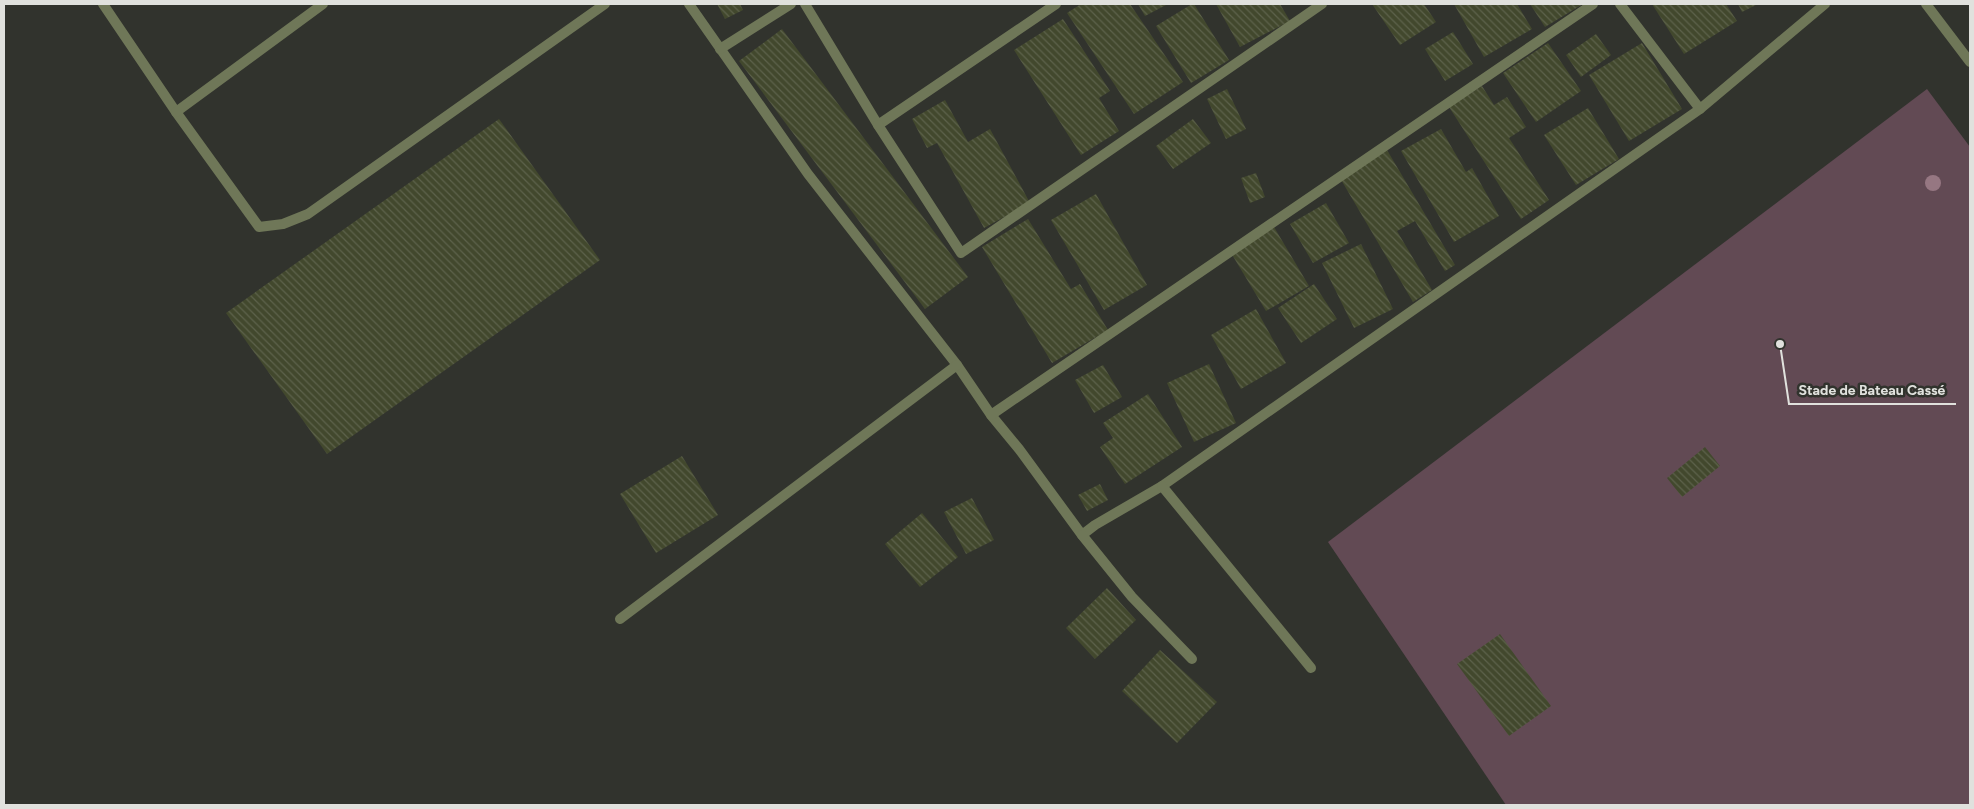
<svg xmlns="http://www.w3.org/2000/svg" width="1974" height="809" font-family="Figtree,sans-serif">
	<defs>
		<pattern id="building-back-hatch" width="6" height="6" patternUnits="userSpaceOnUse" patternTransform="scale(1.25)"><rect width="6" height="6" fill="#42482d"/><path d="M-1 5l2 2M0 0l6 6M5-1l2 2" fill="none" stroke="#5d624b"/></pattern>
	</defs>
	<rect width="100%" height="100%" fill="#31332d"/>
	<path fill="#624a54" d="M1927 89 1970 147V805H1506L1328 542Z"/>
	<g fill="url(#building-back-hatch)">
		<path d="M717 4H740L743 10 725 19Z"/>
		<path d="M1081 4H1130L1183 82 1134 114 1067 13Z"/>
		<path d="M1138 4H1168L1145 16Z"/>
		<path d="M1192 4H1194L1229 60 1191 83 1156 26Z"/>
		<path d="M1216 4H1280L1290 21 1240 47Z"/>
		<path d="M1372 4H1424L1436 22 1400 45Z"/>
		<path d="M1454 4H1517L1532 29 1484 57Z"/>
		<path d="M1530 4H1583L1545 27Z"/>
		<path d="M1652 4H1726L1737 21 1684 54Z"/>
		<path d="M1738 4H1758L1742 12Z"/>
		<path d="M1063 19 1110 91 1099 98 1119 131 1081 155 1014 50Z"/>
		<path d="M782 29 968 277 925 309 739 61Z"/>
		<path d="M1453 32 1473 64 1445 81 1425 49Z"/>
		<path d="M1596 34 1611 55 1581 77 1566 55Z"/>
		<path d="M1548 43 1581 91 1536 122 1503 73Z"/>
		<path d="M1642 43 1682 109 1629 141 1589 75Z"/>
		<path d="M1482 86 1494 105 1507 97 1526 127 1509 138 1549 200 1521 219 1449 107Z"/>
		<path d="M1227 89 1246 129 1226 139 1207 99Z"/>
		<path d="M945 100 968 142 990 129 1030 203 984 228 937 143 927 148 912 119Z"/>
		<path d="M1588 108 1619 159 1576 185 1544 135Z"/>
		<path d="M499 119 600 260 327 454 226 313Z"/>
		<path d="M1193 119 1211 143 1173 169 1156 146Z"/>
		<path d="M1441 129 1466 172 1472 168 1499 216 1454 242 1401 151Z"/>
		<path d="M1387 150 1455 265 1445 271 1415 221 1397 231 1432 290 1413 302 1340 178Z"/>
		<path d="M1256 173 1265 197 1250 203 1241 178Z"/>
		<path d="M1096 194 1147 285 1104 310 1051 220Z"/>
		<path d="M1326 203 1349 243 1313 263 1290 224Z"/>
		<path d="M1028 219 1071 289 1080 284 1108 330 1052 363 982 247Z"/>
		<path d="M1274 227 1309 286 1266 311 1231 253Z"/>
		<path d="M1361 244 1393 309 1354 328 1322 263Z"/>
		<path d="M1314 284 1337 319 1301 343 1278 308Z"/>
		<path d="M1256 309 1286 363 1241 389 1211 335Z"/>
		<path d="M1209 364 1236 423 1194 442 1167 383Z"/>
		<path d="M1103 365 1122 397 1094 413 1075 380Z"/>
		<path d="M1148 394 1182 447 1125 484 1100 447 1113 438 1103 423Z"/>
		<path d="M1705 447 1720 466 1682 497 1667 478Z"/>
		<path d="M682 456 718 515 656 553 620 494Z"/>
		<path d="M1100 484 1108 500 1087 511 1078 495Z"/>
		<path d="M972 498 994 540 966 554 944 512Z"/>
		<path d="M922 513 958 557 920 587 885 544Z"/>
		<path d="M1107 588 1136 620 1095 659 1066 628Z"/>
		<path d="M1500 634 1551 706 1509 736 1457 664Z"/>
		<path d="M1160 650 1217 702 1177 743 1122 691Z"/>
	</g>
	<g fill="none" stroke-linecap="round" stroke-linejoin="round">
		<g stroke="#6f7758" stroke-width="10">
			<path d="M103 4 176 112 259 227 283 224 308 214 605 4"/>
			<path d="M689 4 808 174 957 365 991 415 1019 449 1082 535 1095 525 1162 486 1700 109 1825 4"/>
			<path d="M805 4 878 125 1056 4"/>
			<path d="M1620 4 1700 109"/>
			<path d="M720 49 791 4"/>
			<path d="M176 112 323 4"/>
			<path d="M878 125 961 253 1322 4"/>
			<path d="M991 415 1593 4"/>
			<path d="M1162 486 1311 668"/>
			<path d="M1082 535 1132 597 1192 659"/>
			<path d="M620 619 957 365"/>
		</g>
		<path stroke="#6f7758" stroke-width="10" d="M1926 4 1970 62"/>
	</g>
	<circle fill="#967782" cx="1933" cy="183" r="8"/>
	<path fill="none" stroke="#e0e1dd" stroke-width="2" d="M1780 344L1789 404H1956"/>
	<circle fill="#e0e1dd" stroke="#31332d" stroke-width="2" cx="1780" cy="344" r="5"/>
	<g font-size="14" text-anchor="middle" font-weight="bold" fill="#e0e1dd" stroke="#31332d" stroke-width="5" stroke-linejoin="round" paint-order="stroke">
		<text x="1872" y="395">Stade de Bateau Cassé</text>
	</g>
	<rect width="1974" height="809" fill="none" stroke="#e0e1dd" stroke-width="10"/>
</svg>
